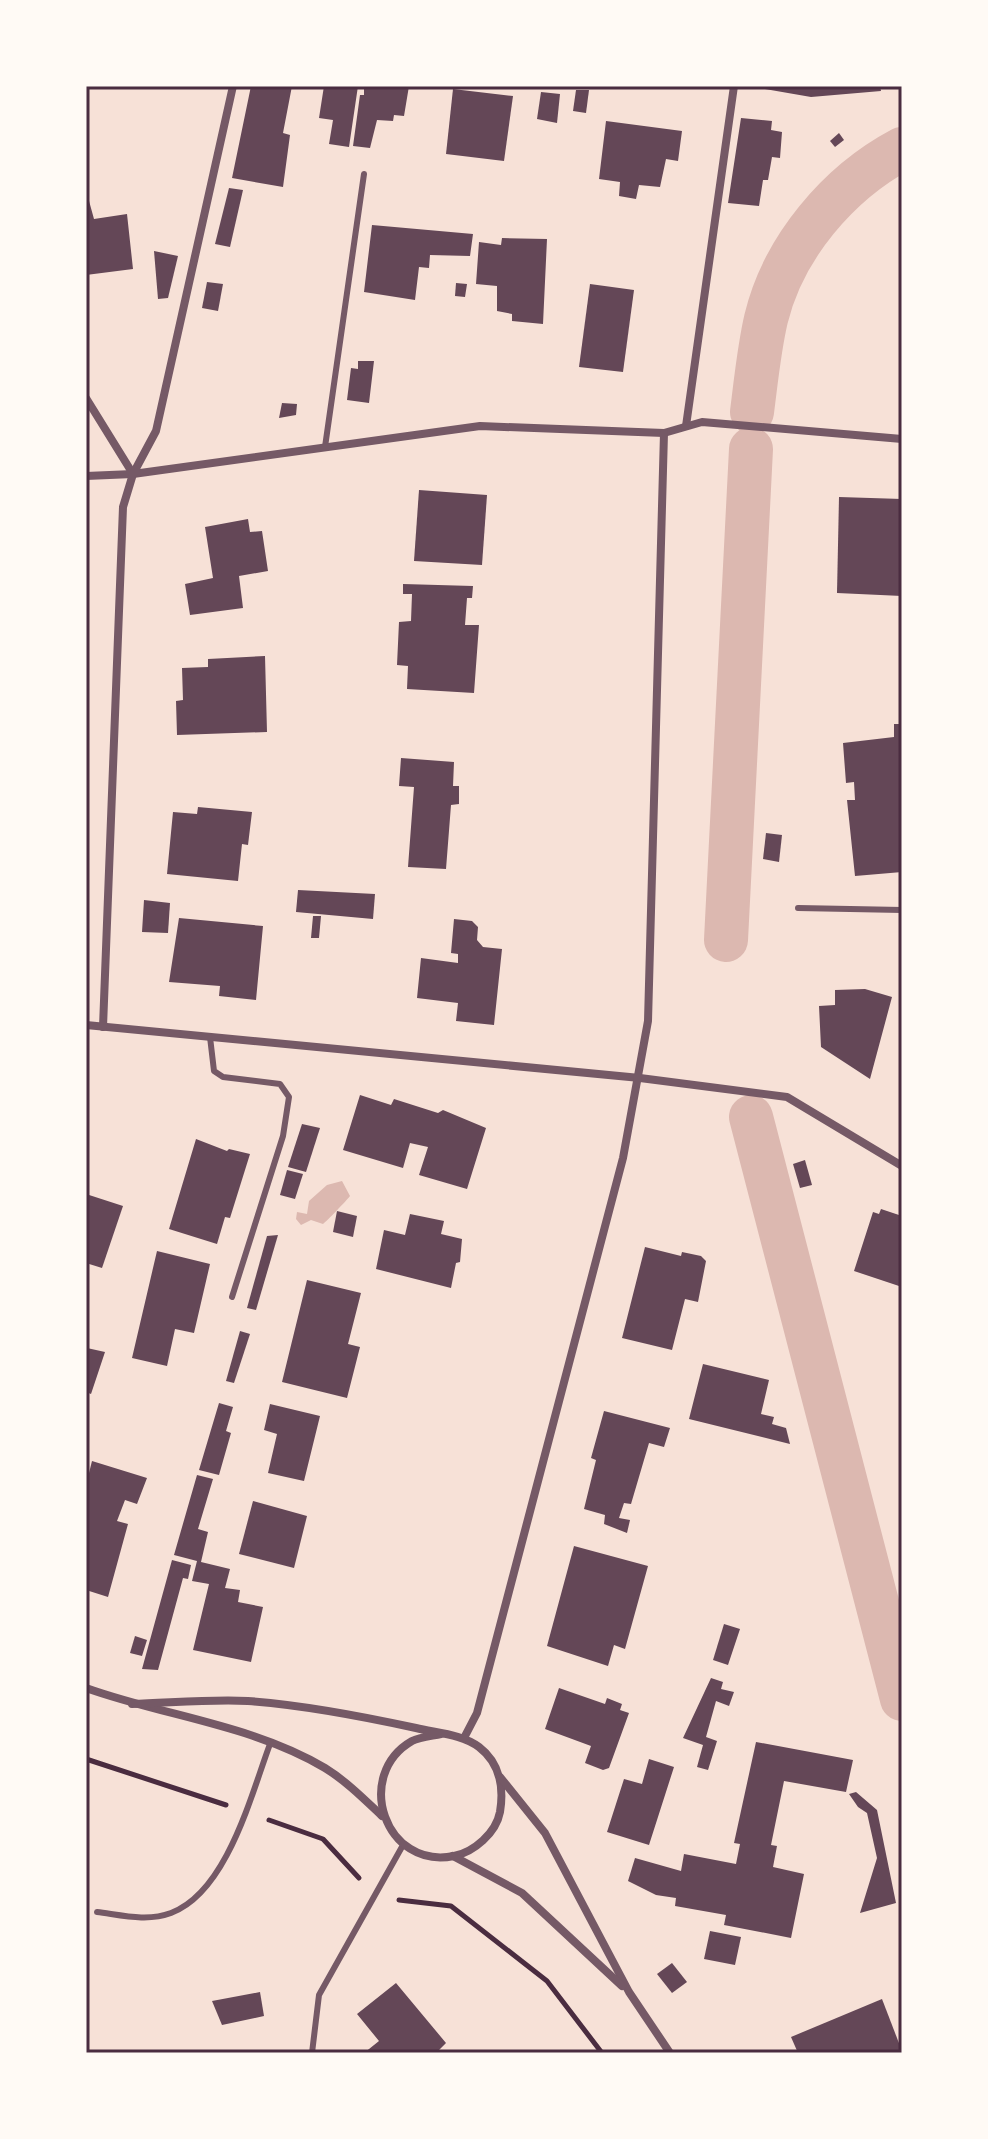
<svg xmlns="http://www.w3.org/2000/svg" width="988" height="2139" font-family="Overpass,sans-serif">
	<rect width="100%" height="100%" fill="#f7e1d7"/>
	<path fill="#dcb8b0" d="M342 1181 350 1196C347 1200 327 1221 323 1224L311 1220 301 1225 296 1219 297 1212 307 1214 309 1201 327 1185Z"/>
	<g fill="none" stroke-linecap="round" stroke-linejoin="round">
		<g stroke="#dcb8b0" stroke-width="44">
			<path d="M752 412C756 381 759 349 766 319 783 248 838 183 902 149"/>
			<path d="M726 940 751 449"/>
			<path d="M751 1117 902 1699"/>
		</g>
	</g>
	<g fill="#644757">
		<path d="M251 86H292L283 133 290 135 283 187 232 178Z"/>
		<path d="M324 86H358L349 147 329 144 333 120 319 118Z"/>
		<path d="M364 86H409L404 116 394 115 393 121 377 120 370 148 353 146 360 95H364Z"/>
		<path d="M748 86H880L881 91 811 97Z"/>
		<path d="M453 89 513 96 504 161 446 154Z"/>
		<path d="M576 90H589L586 113 573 111Z"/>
		<path d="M541 92 560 94 557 123 537 119Z"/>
		<path d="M741 118 772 121 771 130 782 132 780 158 772 157 768 180H763L759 206 728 203Z"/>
		<path d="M606 121 682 131 678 161 666 159 660 187 639 185 636 199 619 196 620 182 599 179Z"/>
		<path d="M839 133 844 140 835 147 830 141Z"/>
		<path d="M229 188 243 190 230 247 215 244Z"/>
		<path d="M86 190 94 219 127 214 133 269 86 275Z"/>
		<path d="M372 225 473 234 470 256 430 255 429 268 419 267 415 300 364 292Z"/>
		<path d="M502 238 547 239 543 324 512 321V314L497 311V286L476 284 479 242 501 245Z"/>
		<path d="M154 251 178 256 168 298 158 299Z"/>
		<path d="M207 282 223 284 218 311 202 308Z"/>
		<path d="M456 283 467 284 465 297 455 296Z"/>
		<path d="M590 284 634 290 623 372 579 367Z"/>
		<path d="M358 361H374L369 403 347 400 351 368 358 369Z"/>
		<path d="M282 403 297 404 296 415 279 418Z"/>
		<path d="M419 490 487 495 482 565 414 561Z"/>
		<path d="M839 497 902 499V596L837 593Z"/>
		<path d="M248 519 250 532 262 531 268 571 239 576 243 608 190 615 185 584 213 578 205 527Z"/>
		<path d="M403 584 473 586 472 598H467L465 625H479L474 693 407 689 408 666 397 665 399 622 411 621 412 594H403Z"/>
		<path d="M265 656 267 732 177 735 176 701 183 700 182 668 208 667V659Z"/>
		<path d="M894 724H902V872L855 876 847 800H855L854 782 846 783 843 743 894 737Z"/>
		<path d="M401 758 454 762 453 786H459V804L451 805 446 869 408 867 414 787 399 786Z"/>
		<path d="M198 807 252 812 248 845 242 844 238 881 167 874 173 812 197 814Z"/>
		<path d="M766 833 782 835 779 862 763 859Z"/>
		<path d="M298 890 375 894 373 919 296 912Z"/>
		<path d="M144 900 170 903 168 933 142 932Z"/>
		<path d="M313 916H321L319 938H311Z"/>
		<path d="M179 918 263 926 256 1000 219 996 220 986 169 982Z"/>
		<path d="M454 919 472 921 478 927 477 940 483 947 502 949 494 1025 456 1021 458 1003 417 998 421 958 458 963V954L451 953Z"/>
		<path d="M865 989 892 997 870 1079 821 1047 819 1006 835 1005V990Z"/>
		<path d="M360 1095 391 1105 394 1099 438 1113 443 1110 486 1128 467 1189 419 1175 428 1147 410 1143 403 1168 343 1150Z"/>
		<path d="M302 1124 320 1128 306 1172 288 1167Z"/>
		<path d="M196 1139 227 1151 229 1149 250 1154 230 1218 225 1217 217 1244 169 1229Z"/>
		<path d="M805 1160 812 1185 800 1188 793 1164Z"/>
		<path d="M287 1170 303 1174 295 1199 280 1195Z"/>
		<path d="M86 1194 123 1206 102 1268 86 1263Z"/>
		<path d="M881 1209 902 1216V1287L854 1271 873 1212 879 1214Z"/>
		<path d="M337 1211 357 1216 353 1237 333 1232Z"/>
		<path d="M410 1214 444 1221 441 1234 462 1239 460 1262 456 1263 451 1288 376 1269 384 1230 405 1235Z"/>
		<path d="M278 1235 256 1310 247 1308 267 1236Z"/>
		<path d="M645 1247 681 1256 682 1252 701 1256 706 1261 698 1302 685 1299 672 1350 622 1338Z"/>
		<path d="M157 1251 210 1264 194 1333 175 1329 167 1366 132 1358Z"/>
		<path d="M307 1280 361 1293 348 1344 360 1347 347 1398 282 1382Z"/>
		<path d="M240 1331 250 1334 234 1383 226 1381Z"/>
		<path d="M87 1348 105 1352 91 1394 86 1392Z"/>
		<path d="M703 1364 769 1380 761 1414 774 1417 772 1424 786 1428 790 1444 689 1419Z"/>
		<path d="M219 1403 233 1407 226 1431 231 1433 219 1475 199 1470Z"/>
		<path d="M270 1404 320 1416 304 1481 268 1473 277 1434 264 1430Z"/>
		<path d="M604 1411 670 1428 664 1447 649 1443 631 1504 624 1503 619 1518 630 1520 627 1533 604 1524 605 1515 584 1509 596 1460 591 1458Z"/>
		<path d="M92 1461 147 1478 137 1504 125 1500 117 1521 128 1524 108 1597 86 1590V1485Z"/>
		<path d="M197 1475 213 1479 198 1529 208 1532 201 1562 230 1569 225 1588 240 1590 238 1602 263 1607 251 1662 193 1650 209 1584 192 1581 197 1561 174 1555Z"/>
		<path d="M253 1501 307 1516 294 1568 239 1554Z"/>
		<path d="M574 1546 648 1566 625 1649 614 1645 608 1666 547 1646Z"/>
		<path d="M172 1560 191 1565 188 1579 183 1578 158 1670 142 1669Z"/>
		<path d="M724 1624 740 1629 728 1665 713 1660Z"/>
		<path d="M135 1636 147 1640 142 1656 130 1653Z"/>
		<path d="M711 1678 723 1682 721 1689 734 1692 729 1706 716 1701 706 1737 717 1741 708 1770 697 1767 703 1745 683 1738Z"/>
		<path d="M559 1688 605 1704 607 1698 622 1704 620 1710 629 1713 609 1768 603 1770 585 1763 591 1746 545 1729Z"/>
		<path d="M756 1742 853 1760 846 1792 784 1781 771 1845 777 1846 773 1867 804 1874 791 1938 724 1925 726 1915 675 1906 676 1898 656 1895 628 1881 635 1858 681 1871 684 1854 736 1864 740 1844 734 1843Z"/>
		<path d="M649 1759 674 1767 649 1845 607 1832 624 1779 642 1784Z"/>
		<path d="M856 1792 877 1810 896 1903 860 1913 877 1858 867 1813 858 1807 849 1794Z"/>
		<path d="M710 1931 741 1937 735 1965 704 1959Z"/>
		<path d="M672 1963 687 1982 672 1993 657 1974Z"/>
		<path d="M396 1983 446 2043 436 2053H364L379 2041 357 2014Z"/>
		<path d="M260 1992 264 2016 222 2025 212 2001Z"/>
		<path d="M882 1999 902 2051 798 2053 791 2037Z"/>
	</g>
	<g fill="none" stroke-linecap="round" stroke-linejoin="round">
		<g stroke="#4a2c40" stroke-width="5">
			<path d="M86 1759 226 1805"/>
			<path d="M269 1820 323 1839 359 1878"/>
			<path d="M399 1900 451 1906 547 1981 602 2053"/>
		</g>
		<g stroke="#755966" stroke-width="6">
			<path d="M325 447 364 174"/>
			<path d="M798 908 902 910"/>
			<path d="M210 1037 214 1071 223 1077 280 1084 289 1097 283 1136 232 1297"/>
			<path d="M97 1912C121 1915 147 1922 171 1913 227 1892 251 1795 270 1744"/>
			<path d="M312 2053 319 1995 403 1845"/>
		</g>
		<g stroke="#755966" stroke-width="8">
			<path d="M86 398 133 474"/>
			<path d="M686 426 734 86"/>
			<path d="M86 476 133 474 480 426 664 433 702 422 902 439"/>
			<path d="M86 1025 640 1078 787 1097 902 1166"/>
			<path d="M103 1027 123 507 133 474 156 431 233 86"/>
			<path d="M86 1688C164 1716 253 1725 325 1768 346 1781 364 1799 382 1816"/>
			<path d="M132 1704C170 1703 210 1699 248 1701 304 1705 361 1716 416 1728 436 1733 462 1734 479 1747 500 1763 504 1788 500 1812 496 1833 474 1852 454 1856 385 1870 353 1775 412 1741 420 1737 432 1736 441 1734"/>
			<path d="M464 1738 477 1713 623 1158 648 1021 664 433"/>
			<path d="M500 1777 545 1833 629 1992 670 2053"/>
			<path d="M453 1856 522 1893 622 1986"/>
		</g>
	</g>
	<rect width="988" height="2139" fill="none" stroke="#fffaf5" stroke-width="176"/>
	<rect x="88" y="88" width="812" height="1963" fill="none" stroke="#4a2c40" stroke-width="3"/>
</svg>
